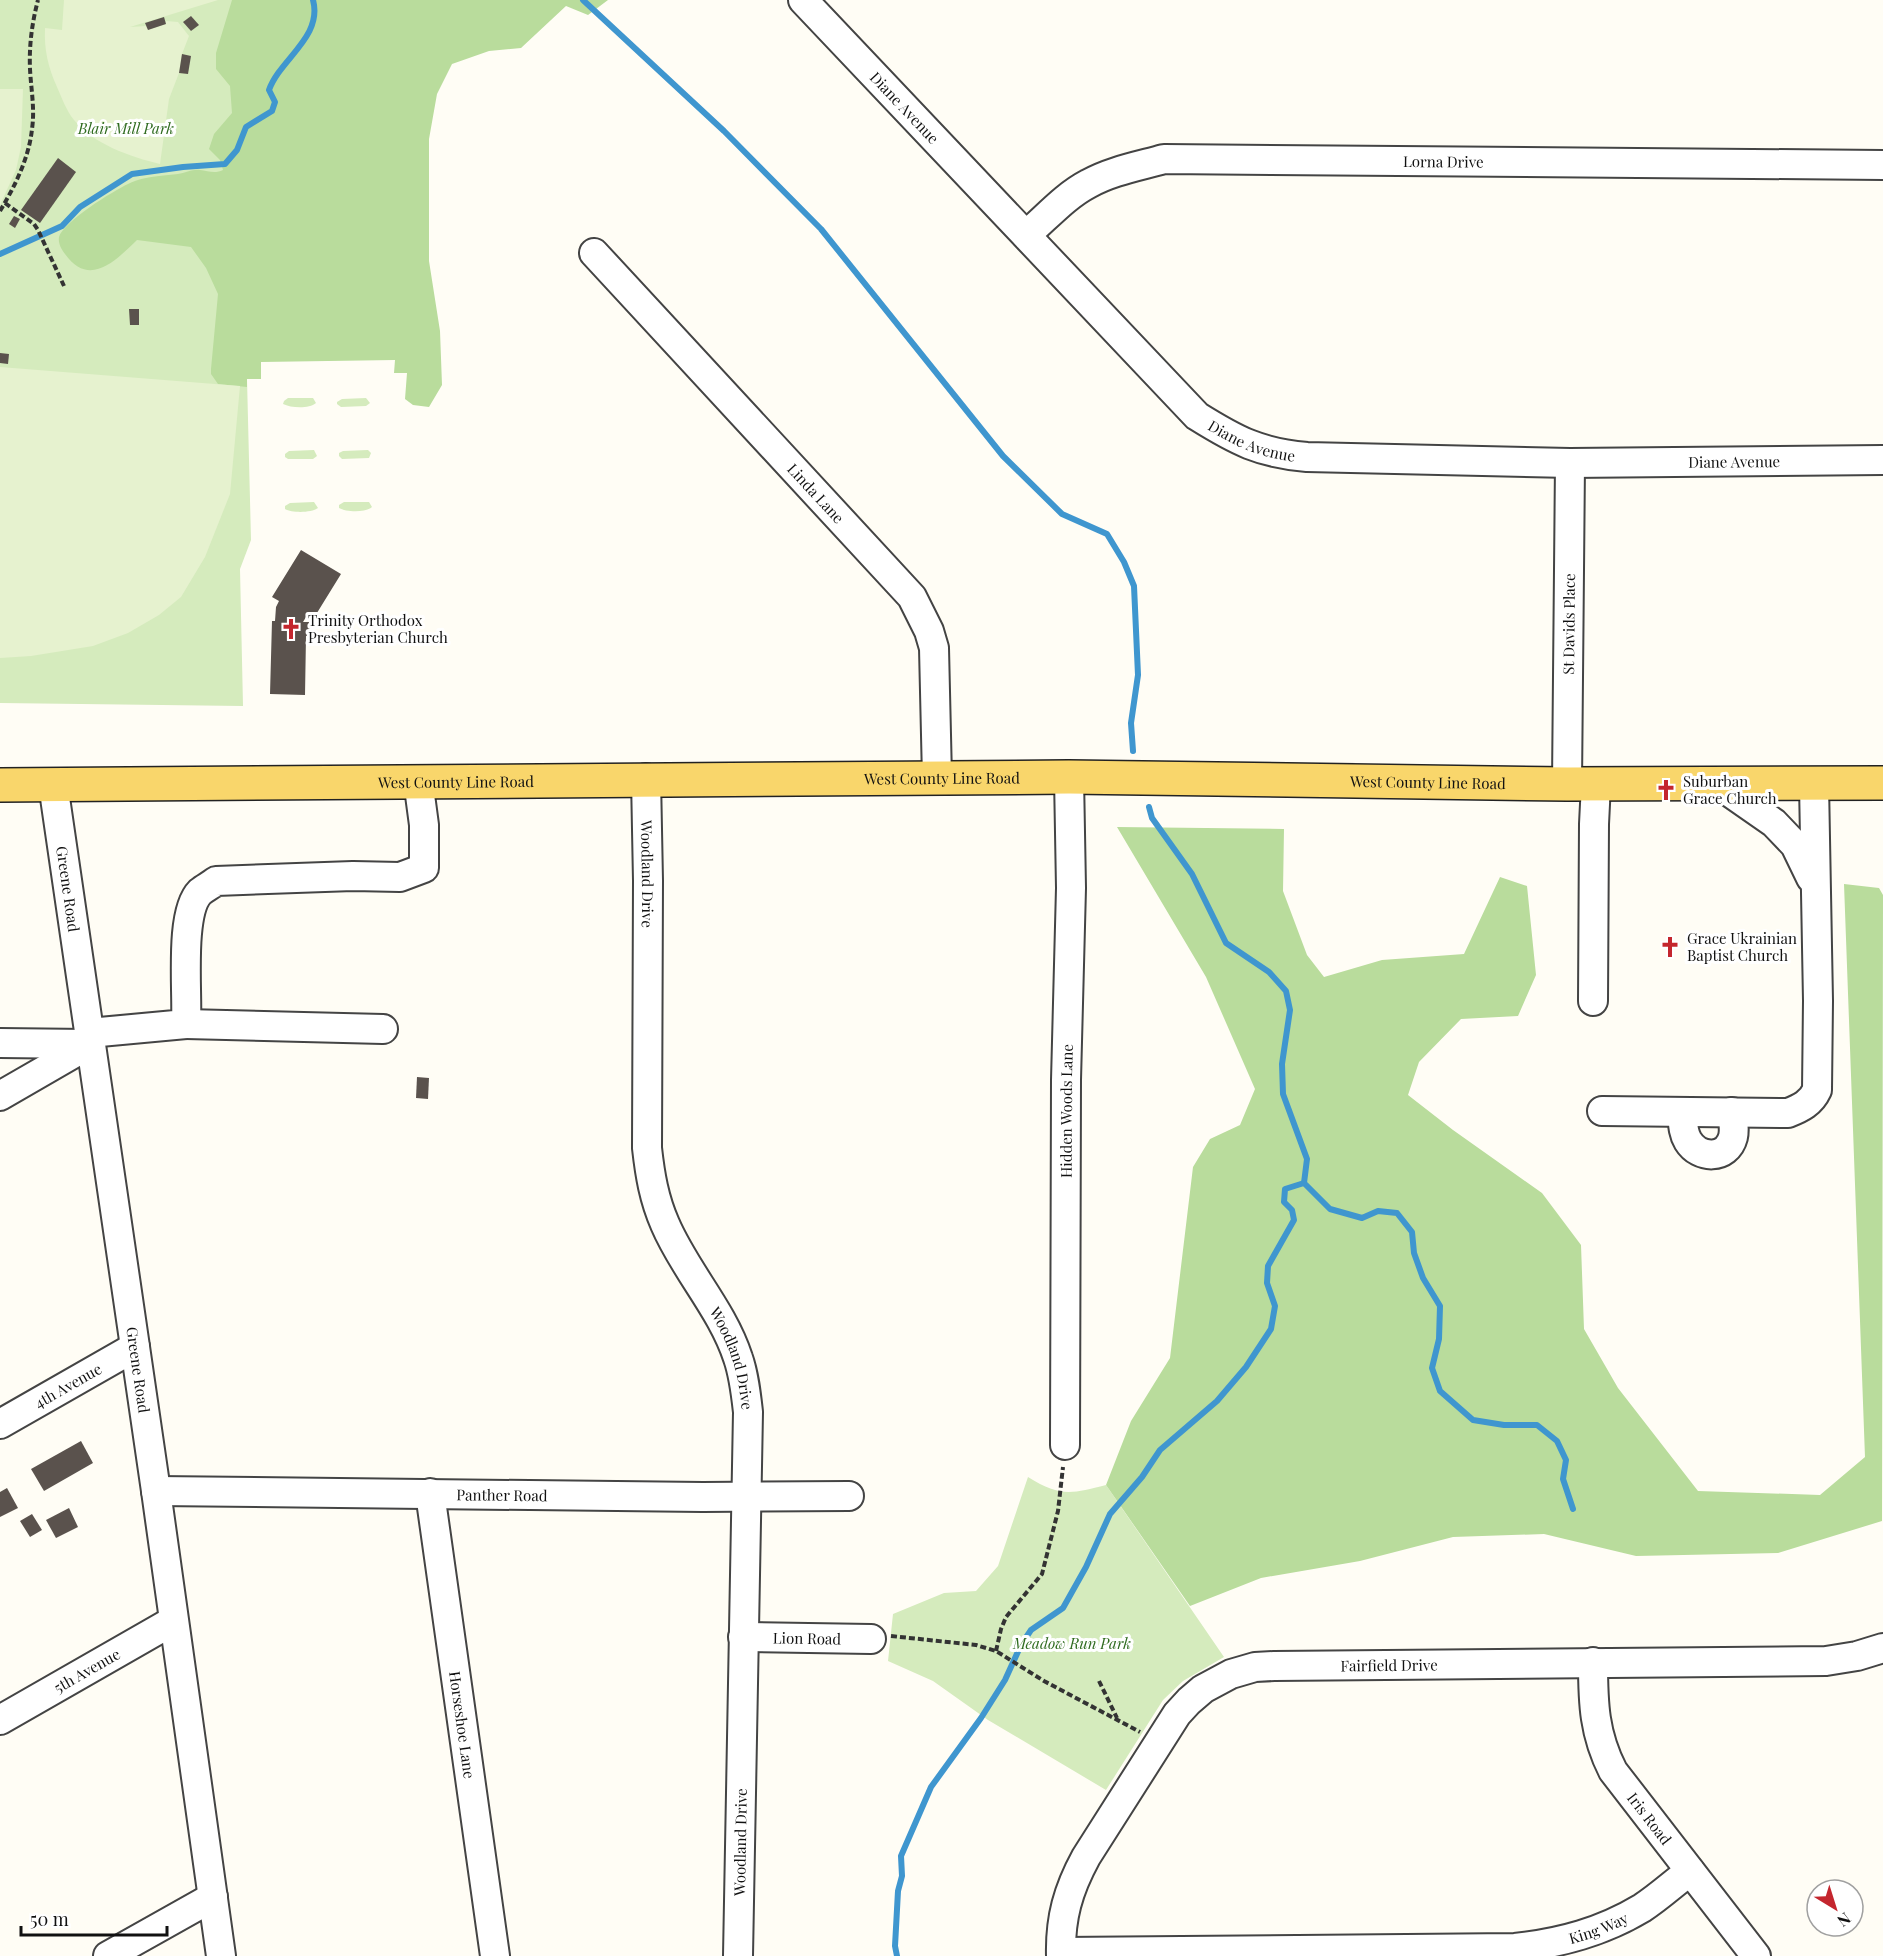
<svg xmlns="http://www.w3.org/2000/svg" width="1883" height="1956" font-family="'Playfair Display',serif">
	<rect width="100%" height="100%" fill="#fffdf5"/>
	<g fill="#d5ebbd">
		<path d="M0 0H254L247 379 251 540 240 569 243 706 0 703Z"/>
		<path d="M288 398H313L316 403C309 409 291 408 283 404L284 401Z"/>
		<path d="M366 398 370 403 366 406 341 407 337 404V402L342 399Z"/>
		<path d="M314 450 317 456 313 459H288L285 457V454L289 451Z"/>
		<path d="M368 450 371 453 369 458 342 459 339 456V453L343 451Z"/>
		<path d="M314 502 318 508C311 513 292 513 285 509V506L290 503Z"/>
		<path d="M344 502H369L372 507C365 513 346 512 339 508V505Z"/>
		<path d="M1028 1477C1060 1497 1071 1494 1106 1485L1224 1657 1183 1681 1163 1700 1106 1790 988 1720 933 1681 888 1661 893 1614 944 1593 976 1591 998 1566Z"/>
	</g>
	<g fill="#b9dc9c">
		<path d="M232 0H608L588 15 566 6 521 48 489 51 452 64 437 94 429 139V261L440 331 442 385 429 407 413 405 405 399 407 373H394L395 360 261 362V379H247V387L218 384 211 374V369L218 294 206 268 191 247 137 240C117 259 90 289 65 254 61 249 58 243 59 237 63 222 113 191 128 184 138 179 149 177 159 176 165 175 172 175 178 174 185 173 193 169 200 170 208 171 215 174 223 170L220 160 209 149 214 134 232 113 230 86 216 69V53Z"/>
		<path d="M1117 827 1284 829 1283 891 1307 955 1324 977 1382 960 1464 954 1500 877 1527 886 1536 975 1518 1016 1461 1019 1419 1062 1408 1095 1453 1130 1542 1193 1581 1245 1584 1329 1618 1388 1698 1491 1820 1495 1865 1457 1844 884 1879 888 1883 895 1882 1521 1778 1553 1636 1556 1544 1534 1453 1537 1360 1561 1261 1578 1190 1606 1106 1485 1131 1421 1170 1358 1193 1167 1210 1139 1240 1125 1255 1089 1206 977Z"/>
	</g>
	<g fill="#e6f2cf">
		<path d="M64 0H218L130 27 146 26 148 30 166 24V21L178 22 189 36 182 54 179 73 169 99 160 164C131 157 93 144 74 120 66 110 62 98 57 87 48 67 44 50 45 28L62 30Z"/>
		<path d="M0 89H23L21 147 16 170 0 205Z"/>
		<path d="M0 367 240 386 230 494 205 557 181 597 159 615 128 633 93 646 31 656 0 658Z"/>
	</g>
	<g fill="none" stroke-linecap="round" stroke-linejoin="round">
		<g stroke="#3f96cf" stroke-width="6">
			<path d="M583 0 724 131 821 229 1003 456 1062 514 1107 534 1124 562 1134 586 1138 675 1131 723 1133 751"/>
			<path d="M0 254 62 226 80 207 132 174 183 167 225 164 237 150 246 127 272 111 275 102 269 90C280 59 323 37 313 0"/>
			<path d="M1149 807 1152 818 1192 874 1226 943 1269 972 1286 991 1290 1010 1282 1064 1283 1094 1307 1159 1304 1183 1330 1209 1362 1218 1378 1211 1397 1213 1412 1232 1414 1253 1423 1278 1440 1306 1439 1339 1432 1368 1440 1391 1473 1420 1504 1425H1537L1557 1441 1566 1460 1563 1479 1573 1509"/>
			<path d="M897 1956 895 1946 898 1891 902 1876 901 1856 931 1787 981 1718 1005 1680 1021 1645 1031 1630 1063 1608 1086 1567 1110 1514 1142 1477 1160 1450 1217 1401 1246 1367 1271 1329 1275 1306 1267 1283 1268 1266 1294 1220 1292 1210 1284 1202 1285 1189 1304 1183"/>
		</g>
	</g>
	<g fill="#5a524d">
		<path d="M191 16 199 25 191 31 183 22Z"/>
		<path d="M164 17 166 24 148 30 145 23Z"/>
		<path d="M182 54 191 56 188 74 179 73Z"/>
		<path d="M58 158 76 172 40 223 21 210Z"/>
		<path d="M14 216 20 219 15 228 9 224Z"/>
		<path d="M129 309H139V325H130Z"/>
		<path d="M0 353 9 354 8 364 0 363Z"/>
		<path d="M301 550 341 574 312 621 306 617 303 622H310V636H306L305 695 270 694 272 621H275L276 607 279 601 272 597Z"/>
		<path d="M417 1077 429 1078 428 1099 416 1098Z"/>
		<path d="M81 1441 93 1463 44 1491 31 1469Z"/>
		<path d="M7 1488 18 1508 0 1517V1492Z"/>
		<path d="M69 1508 78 1527 56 1538 46 1520Z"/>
		<path d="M32 1514 42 1530 30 1537 20 1521Z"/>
	</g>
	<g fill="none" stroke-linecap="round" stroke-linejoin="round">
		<defs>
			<g id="minor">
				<path id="s1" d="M803 0 1197 416C1237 441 1260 453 1307 457L1570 463 1883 460"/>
				<path id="s2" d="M1026 235C1046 218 1065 196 1088 184 1111 171 1139 166 1164 159L1883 165"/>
				<path id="s3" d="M594 253 912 597 929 631 934 648 937 778"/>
				<path id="s4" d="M646 778 648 881 647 1148C650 1175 654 1199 665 1224 685 1271 722 1309 738 1358 744 1375 746 1394 748 1412L738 1956"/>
				<path id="s5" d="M53 784 156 1491 221 1956"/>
				<path id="s6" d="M1567 784 1570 463"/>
				<path d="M1718 784 1774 823 1795 845 1811 878"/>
				<path d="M1593 1001 1594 824 1596 784"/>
				<path d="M186 1024 383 1029"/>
				<path d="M89 1033 186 1024C188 993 179 913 200 892 205 888 211 885 216 881L353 876 400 877 424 868V825L418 780"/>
				<path d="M0 1043 88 1044"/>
				<path d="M0 1096 90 1044"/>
				<path d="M1602 1111 1788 1113C1801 1108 1811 1103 1817 1090L1818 1001 1814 784"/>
				<path d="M1682 1113C1683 1123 1683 1133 1688 1141 1699 1159 1727 1160 1733 1137 1735 1129 1733 1120 1732 1112"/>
				<path id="s7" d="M0 1424 135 1347"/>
				<path id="s8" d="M1065 1445 1066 1080 1071 888 1069 777"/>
				<path id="s9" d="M156 1491 703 1497 849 1496"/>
				<path id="s10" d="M430 1493 495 1956"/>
				<path id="s11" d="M743 1637 871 1639"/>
				<path id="s12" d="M1593 1662C1593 1703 1594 1734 1613 1771L1756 1956"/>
				<path id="s13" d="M0 1720 173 1621"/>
				<path id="s14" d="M1061 1952 1515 1948C1561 1943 1602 1932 1642 1908 1659 1897 1674 1883 1690 1871"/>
				<path d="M108 1956 213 1897"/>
				<path id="s15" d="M1061 1956C1060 1918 1068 1890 1086 1857L1177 1714 1189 1701 1203 1689 1231 1674 1255 1667 1274 1666 1826 1661 1857 1656 1883 1648"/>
			</g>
			<g id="major">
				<path id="s16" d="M0 785 1069 777 1567 784 1883 783"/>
			</g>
		</defs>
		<use href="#minor" stroke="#444" stroke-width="32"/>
		<use href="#major" stroke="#222" stroke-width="36"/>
		<g stroke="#333" stroke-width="4" stroke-dasharray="6 3" stroke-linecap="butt">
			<path d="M5 203 34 224 38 230 64 286"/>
			<path d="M0 211C15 186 29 158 32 129 35 109 31 89 30 69 29 45 32 23 38 0"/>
			<path d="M891 1636 976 1645 996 1651 1044 1681 1140 1732"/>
			<path d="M996 1651 1001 1629 1006 1617 1042 1574 1058 1511 1063 1467"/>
			<path d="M1099 1681 1117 1718"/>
		</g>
		<use href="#minor" stroke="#fff" stroke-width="28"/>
		<use href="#major" stroke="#f9d66b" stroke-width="33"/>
	</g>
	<defs>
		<symbol id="church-bare" viewBox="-9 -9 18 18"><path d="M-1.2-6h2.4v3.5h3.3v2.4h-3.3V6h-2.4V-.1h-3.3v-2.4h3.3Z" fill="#c4262e" stroke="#fff" stroke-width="2.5" paint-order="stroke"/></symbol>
	</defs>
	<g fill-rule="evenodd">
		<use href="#church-bare" x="276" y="614" width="30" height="30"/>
		<use href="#church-bare" x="1651" y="775" width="30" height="30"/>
		<use href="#church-bare" x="1655" y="932" width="30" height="30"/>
	</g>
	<g text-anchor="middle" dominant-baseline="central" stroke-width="6" stroke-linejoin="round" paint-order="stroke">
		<g font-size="15" fill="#111" stroke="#fff">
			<text stroke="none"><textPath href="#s1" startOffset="148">Diane Avenue</textPath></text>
			<text stroke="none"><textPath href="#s2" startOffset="440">Lorna Drive</textPath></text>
			<text stroke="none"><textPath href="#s1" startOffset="634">Diane Avenue</textPath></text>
			<text stroke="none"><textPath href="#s1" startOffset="1119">Diane Avenue</textPath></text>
			<text stroke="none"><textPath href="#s3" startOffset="327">Linda Lane</textPath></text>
			<text stroke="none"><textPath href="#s6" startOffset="160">St Davids Place</textPath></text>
			<text stroke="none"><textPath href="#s16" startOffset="942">West County Line Road</textPath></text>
			<text stroke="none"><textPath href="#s16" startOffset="456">West County Line Road</textPath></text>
			<text stroke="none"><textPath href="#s16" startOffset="1428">West County Line Road</textPath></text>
			<text stroke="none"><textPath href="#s4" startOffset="96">Woodland Drive</textPath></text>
			<text stroke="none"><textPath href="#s5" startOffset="106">Greene Road</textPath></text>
			<text stroke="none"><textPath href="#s8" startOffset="334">Hidden Woods Lane</textPath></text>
			<text stroke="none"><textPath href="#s4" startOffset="600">Woodland Drive</textPath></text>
			<text stroke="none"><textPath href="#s5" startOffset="592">Greene Road</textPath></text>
			<text stroke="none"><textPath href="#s7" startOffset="78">4th Avenue</textPath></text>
			<text stroke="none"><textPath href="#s9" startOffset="346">Panther Road</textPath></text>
			<text stroke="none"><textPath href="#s11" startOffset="64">Lion Road</textPath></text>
			<text stroke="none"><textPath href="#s15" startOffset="500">Fairfield Drive</textPath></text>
			<text stroke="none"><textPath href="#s13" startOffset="100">5th Avenue</textPath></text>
			<text stroke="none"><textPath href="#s10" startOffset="234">Horseshoe Lane</textPath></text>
			<text stroke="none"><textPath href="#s12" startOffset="172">Iris Road</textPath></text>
			<text transform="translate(740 1842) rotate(-89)">Woodland Drive</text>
			<text stroke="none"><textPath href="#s14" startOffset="540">King Way</textPath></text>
		</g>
		<g font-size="15" font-style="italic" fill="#2f6b1f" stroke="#fff">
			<text x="126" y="128">Blair Mill Park</text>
			<text x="1072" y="1643">Meadow Run Park</text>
		</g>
		<g font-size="15" fill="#111" stroke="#fff" text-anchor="start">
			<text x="308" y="620">Trinity Orthodox<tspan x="308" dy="17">Presbyterian Church</tspan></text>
			<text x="1683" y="781">Suburban<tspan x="1683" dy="17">Grace Church</tspan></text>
			<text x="1687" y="938">Grace Ukrainian<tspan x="1687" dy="17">Baptist Church</tspan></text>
		</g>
	</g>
	<g transform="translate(1835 1908) rotate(142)"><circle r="28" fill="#ffffff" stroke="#a0a0a0" stroke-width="1.5"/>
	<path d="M0-4.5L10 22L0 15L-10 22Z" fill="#c4262e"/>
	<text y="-9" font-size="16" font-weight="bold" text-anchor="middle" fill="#111111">N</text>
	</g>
	<path d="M21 1926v9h146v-9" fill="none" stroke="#111111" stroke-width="3"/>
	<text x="30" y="1926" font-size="18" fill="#111111" stroke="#ffffff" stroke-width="4.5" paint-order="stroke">50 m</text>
</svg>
